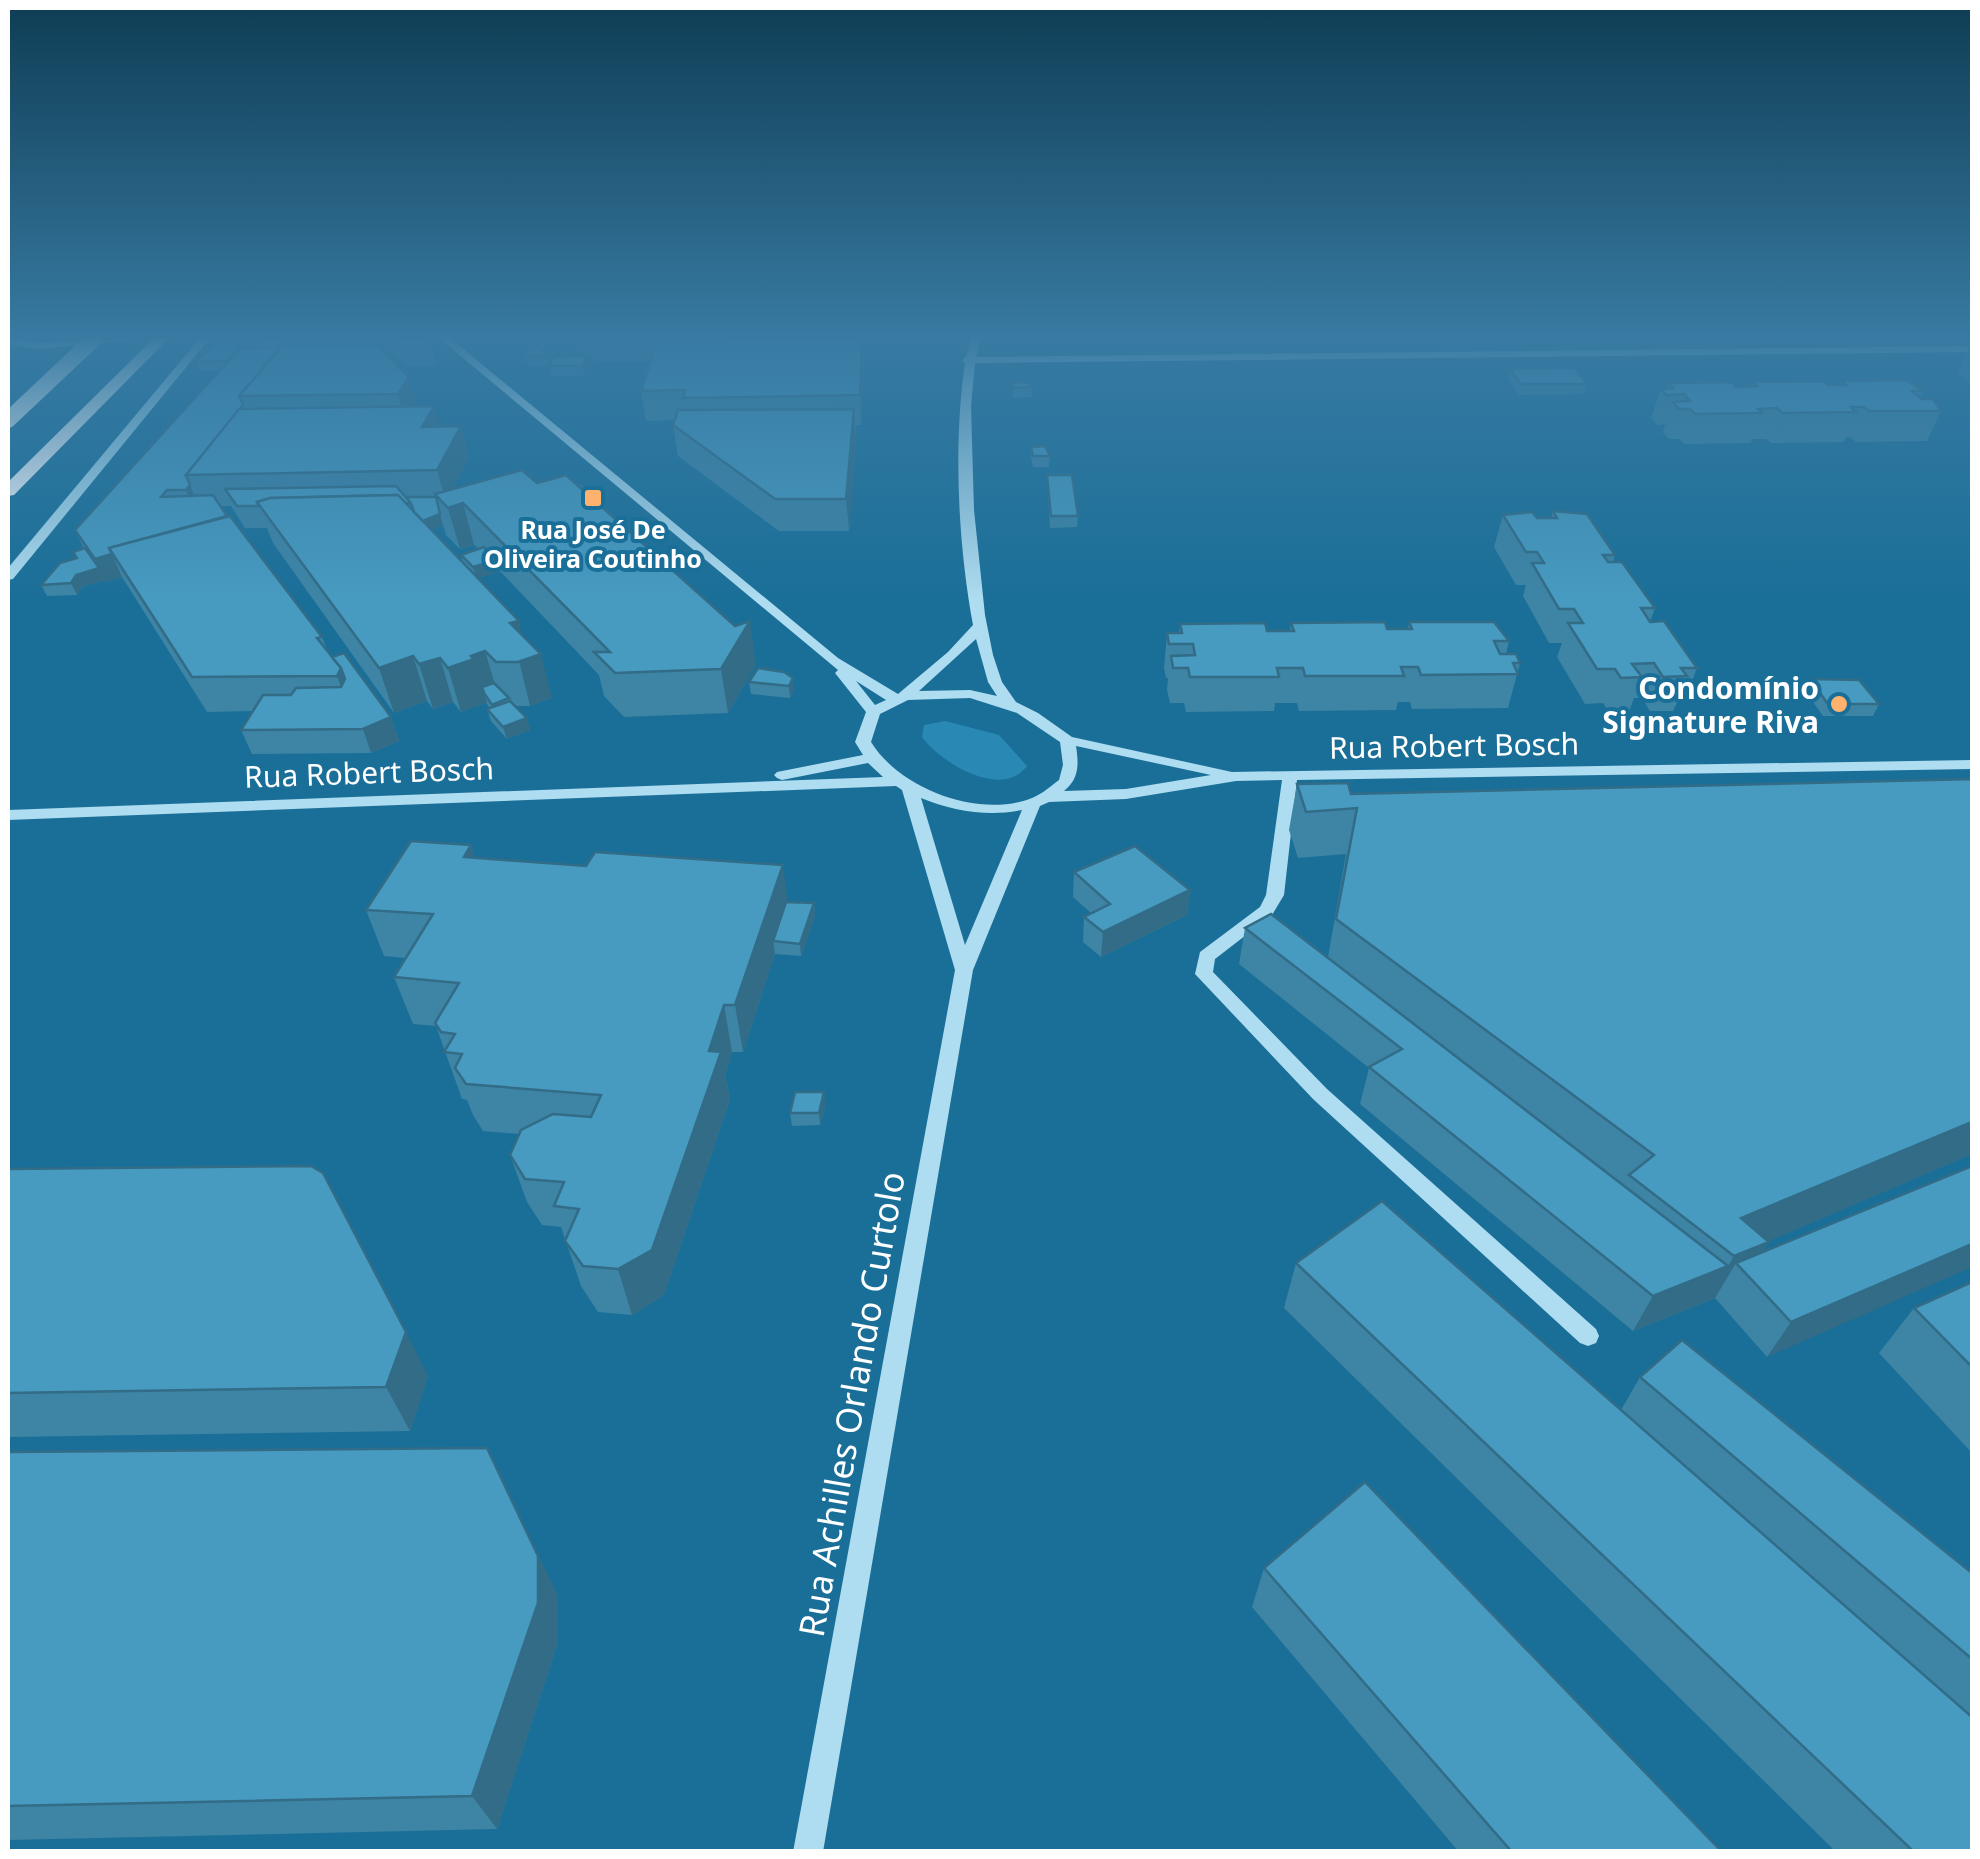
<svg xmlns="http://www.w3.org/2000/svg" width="1980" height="1859" font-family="'Noto Sans',sans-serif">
	<rect width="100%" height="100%" fill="#1a6f98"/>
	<path fill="#2a89b4" d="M945 721 999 735 1027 766C1002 800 941 763 922 737L924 725Z"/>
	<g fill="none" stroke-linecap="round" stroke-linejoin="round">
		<g fill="#aedcf0" fill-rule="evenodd">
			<path d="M8 338 39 343 151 338 39 349 8 344Z"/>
			<path d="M200 338H210L13 579 8 580V568Z"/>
			<path d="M439 338H450L838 658 898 694 948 652 973 625C958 544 953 444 965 363L962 360 966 357 971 338H981L976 357 1972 346V352L975 363 971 406 974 510 985 615 993 655 1002 682 1016 702 1038 713 1072 737 1232 772 1972 760V769L1297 780 1284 895 1272 915 1215 959 1213 972 1327 1089 1596 1329 1599 1336 1596 1343 1588 1346 1580 1343 1313 1099 1195 974 1200 952 1260 907 1266 895 1282 780 1236 781 1126 799 1049 802 1040 806 973 970 823 1852H793L955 970 902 790 896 786 8 820V810L883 777 868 763 782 780 777 778 774 775 777 772 863 755 855 742 866 712 835 673 838 670ZM976 639 988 682 997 696 970 690 919 691ZM856 681 886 700 875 705ZM970 698 1017 713 1060 742 1063 765 1059 780C1051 786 1042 794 1032 798 979 819 900 789 871 742L880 714 908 700ZM1076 746 1211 775 1126 789 1064 791C1079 779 1079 765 1076 746ZM921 798C952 811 989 817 1022 810L965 945Z"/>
		</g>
		<path fill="#f8fcff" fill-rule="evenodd" d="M154 338H169L14 495 8 496V482Z"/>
		<path stroke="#f8fcff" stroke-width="16" d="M8 420 95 338"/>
	</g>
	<g fill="#3d84a5" fill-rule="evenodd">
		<path d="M260 338H422L431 347 436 366 406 367 382 345 364 339 292 342V345L375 343 417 406 440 426H461L468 457 452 489 537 483 582 485 583 489 756 664 728 713 624 717 604 696 599 675 500 571 478 578 522 636 552 698 530 706H515L527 718 530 730 507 739 491 721 487 709 490 708 486 703 461 712 453 702 433 709 427 701 394 713 273 543 267 528H245L231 506H220L322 637 327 650 332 657 391 717 399 741 371 753 252 754 241 730 253 711 207 712 122 577 105 582 104 580 82 587 77 595 47 596 41 585 76 558 84 549 75 530 219 371H200L196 361 244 342 246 348H252ZM443 525 446 535 460 549 474 545 479 549 461 555 463 563 432 530Z"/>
		<path d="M564 338H871L864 356 861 425H856V439L849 531H779L678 456 673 425 675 420 646 421 641 391 651 361 597 362Z"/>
		<path d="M1972 340V385L1957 373Z"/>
		<path d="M524 352 548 356 550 364 587 356 589 366 584 376H551L549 366H531L526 362Z"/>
		<path d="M1510 369 1587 384 1584 394 1519 395 1508 379Z"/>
		<path d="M1842 381 1924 391 1921 398 1941 411 1927 441 1856 442 1851 437H1846L1844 442 1771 443 1766 439H1752L1751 443 1684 444 1680 439H1669L1663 432 1665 424 1657 425 1651 418 1661 389H1666L1668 383 1750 387 1752 382 1840 385Z"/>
		<path d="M1013 383 1032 387V397L1013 398Z"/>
		<path d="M1031 447 1050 456 1049 467H1033L1031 458Z"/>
		<path d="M1047 475 1078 516 1077 527 1050 528Z"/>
		<path d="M1553 511 1615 555 1613 562 1655 608 1650 622 1697 668 1684 702 1677 703 1673 711H1650L1642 698H1634L1629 712H1609L1603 703 1585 704 1557 657 1562 643H1549L1523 596 1526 585H1516L1494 547 1503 515 1551 518Z"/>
		<path d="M1409 622 1509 641 1506 654 1520 663 1508 708 1412 709 1410 702H1398L1396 710 1299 711 1297 703H1275L1274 711 1186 712 1184 703H1170L1167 690 1168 678H1166L1164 668 1167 633H1179L1180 624 1267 631H1290L1291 623 1387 629H1408Z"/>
		<path d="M784 672 794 690 790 698 751 694 749 682Z"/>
		<path d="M1810 679 1879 704 1873 716H1823L1805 691Z"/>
		<path d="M1972 779V1154L1768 1241 1762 1252 1972 1166 1767 1357 1715 1298 1633 1331 1360 1104 1369 1068 1239 964 1245 928 1328 957 1346 854 1298 858 1289 830 1297 784 1351 794Z"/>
		<path d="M471 845 475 858 788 902 814 903 815 916 801 956 775 954 743 1052H732L725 1075 730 1099 664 1295 632 1315 598 1312 581 1286 561 1227 542 1225 527 1202 510 1155 520 1134 483 1131 473 1115 467 1100 462 1099 436 1026 413 1024 394 977 406 958 384 956 366 910Z"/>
		<path d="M1074 872 1190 890 1187 915 1101 957 1083 942 1084 917 1091 913 1073 897Z"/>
		<path d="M826 1105 820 1125 792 1126 790 1113Z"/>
		<path d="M8 1169 428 1376 410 1431 8 1437Z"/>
		<path d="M1296 1263 1621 1410 1640 1377 1972 1573V1852H1836L1284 1308Z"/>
		<path d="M1972 1282V1453L1879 1353 1914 1308Z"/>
		<path d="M8 1452 558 1596V1642L497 1829 8 1840Z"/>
		<path d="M1264 1568 1722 1852H1459L1252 1607Z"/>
	</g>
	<g fill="#326c86">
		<path d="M286 338H291L292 344 274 367 271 357Z"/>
		<path d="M862 338H871L864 356 861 425 860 395Z"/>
		<path d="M587 356 589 366 584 376 582 366Z"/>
		<path d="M409 377 417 407 406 424 398 394Z"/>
		<path d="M434 406 443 436 422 427Z"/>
		<path d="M854 409 856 439 849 531 846 499Z"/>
		<path d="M461 426 468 457 446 502 437 470Z"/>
		<path d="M190 485 198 506 195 511 186 490Z"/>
		<path d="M463 503 474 545 460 549 448 508Z"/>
		<path d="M440 514 443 525 426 533 422 521Z"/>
		<path d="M112 554 122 577 105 582 95 559Z"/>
		<path d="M497 560 500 571 476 579 473 567Z"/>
		<path d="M99 568 104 580 82 587 77 595 71 583 76 575Z"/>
		<path d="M519 621 528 658 541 654 552 698 530 706 510 623Z"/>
		<path d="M750 621 756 664 728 713 721 669Z"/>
		<path d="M485 651 498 695 484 693 487 703 461 712 448 668 471 656Z"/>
		<path d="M413 656 427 701 394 713 379 668Z"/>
		<path d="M440 658 453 702 433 709 419 664Z"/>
		<path d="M341 668 353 703 349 710 337 676Z"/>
		<path d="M793 678 794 690 790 698 789 686Z"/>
		<path d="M391 717 399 741 371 753 363 729Z"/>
		<path d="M527 718 530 730 507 739 503 727Z"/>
		<path d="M471 845 486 891 464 857Z"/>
		<path d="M783 865 789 912 773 941 775 954 743 1052 735 1005Z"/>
		<path d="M1190 890 1187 915 1101 957 1103 932Z"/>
		<path d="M814 903 815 916 801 956 800 944Z"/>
		<path d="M724 1005 732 1052 725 1075 730 1099 664 1295 632 1315 618 1269 709 1051Z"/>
		<path d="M824 1092 826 1105 820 1125 819 1113Z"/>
		<path d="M1972 1122V1154L1734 1256 1741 1218Z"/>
		<path d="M1769 1242 1748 1275 1736 1263 1715 1298 1633 1331 1653 1296 1728 1266 1734 1256Z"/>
		<path d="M1972 1244V1267L1767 1357 1791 1322Z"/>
		<path d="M406 1332 428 1376 410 1431 386 1387Z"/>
		<path d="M487 1448 558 1596V1642L497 1829 472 1796Z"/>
	</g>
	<g fill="#479ac0" stroke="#326c86" stroke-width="2.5">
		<path d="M260 338H286L279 347 252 348Z"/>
		<path d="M391 338H422L431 347H401Z"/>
		<path d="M810 338H862L860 395 683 398 685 390 641 391 657 341Z"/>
		<path d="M218 342H244L235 350H238L228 361H196Z"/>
		<path d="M375 343 409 377 398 394 239 396 283 345Z"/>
		<path d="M281 347 239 396 243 405 186 475 190 485 186 490H167L161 497 213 495 227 516 109 548 112 554 95 559 75 530 240 348Z"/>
		<path d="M538 348 548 356H529L524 352Z"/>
		<path d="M587 356 582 366H549L554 357Z"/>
		<path d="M1575 368 1587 384H1521L1510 369Z"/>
		<path d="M1906 380 1924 391H1912L1921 399H1933L1941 411H1869L1864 407H1851L1856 412 1782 413 1777 408 1758 409 1762 413 1695 414 1690 409H1679L1673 402 1690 401 1684 394 1666 395 1661 389 1673 388 1668 383 1732 382 1736 387 1757 386 1752 382 1823 381 1828 385H1846L1842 381Z"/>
		<path d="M1028 382 1032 387 1013 388V383Z"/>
		<path d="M434 406 422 427 461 426 437 470 186 475 239 409Z"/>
		<path d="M854 409 846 499H775L673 425 678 410Z"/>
		<path d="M1045 446 1050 456H1033L1031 447Z"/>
		<path d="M522 470 537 483 566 475 735 626 750 621 721 669 615 673 594 652H610L463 503 448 508 435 494Z"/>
		<path d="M1047 475H1072L1078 516H1051Z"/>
		<path d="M396 486 411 503H405L398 495 270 498 257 502 259 506H237L225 489Z"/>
		<path d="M398 495 519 621 510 623 541 654 518 662H496L485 651 471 656 474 659 448 668 440 658 419 664 413 656 379 668 257 502 270 498Z"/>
		<path d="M406 497H436L440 514 423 521 414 512 411 503Z"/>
		<path d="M1553 511 1587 514 1615 555H1603L1608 562H1622L1655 608H1641L1650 622 1664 621 1697 668H1681L1687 676 1663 677 1654 663 1632 664 1642 677 1621 678 1615 669H1597L1568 623H1583L1574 609H1559L1532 563H1544L1537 552H1526L1503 515 1532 512 1537 518H1557Z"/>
		<path d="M230 516 322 637 317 638 341 668 337 676 192 677 109 548Z"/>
		<path d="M484 547 497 560 473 567 461 555Z"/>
		<path d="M85 548 99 568 76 575 71 583 41 585 60 563 77 558 73 552Z"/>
		<path d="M1385 622 1387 629H1412L1409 622H1494L1509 641H1494L1500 654H1516L1520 663H1513L1518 674 1421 675 1418 667H1401L1404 676H1305L1303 668H1277L1279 677H1190L1188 668H1173L1171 656 1195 655 1193 644H1169L1167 633H1182L1180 624 1265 623 1267 631H1294L1291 623Z"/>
		<path d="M344 653 391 717 363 729 241 730 263 695H291L296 688 341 687 345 679 341 668 332 657Z"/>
		<path d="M758 668 784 672 793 678 789 686 749 682Z"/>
		<path d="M1810 679 1859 680 1879 704H1828Z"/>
		<path d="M494 683 509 698 492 705 484 693 482 687Z"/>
		<path d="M510 701 527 718 503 727 487 709Z"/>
		<path d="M1972 779V1122L1741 1218 1769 1242 1734 1256 1629 1175 1654 1155 1336 919 1357 808 1306 812 1297 784 1348 783 1351 794Z"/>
		<path d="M411 841 471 845 464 857 586 866 595 852 783 865 735 1005H724L709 1051 721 1052 652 1250 618 1269 583 1266 565 1241 579 1209 554 1206 564 1182 525 1179 510 1155 521 1130 553 1114 591 1117 601 1095 466 1084 455 1068 462 1054 444 1052 455 1034 441 1032 435 1023 459 983 394 977 433 914 366 910Z"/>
		<path d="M1135 846 1190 890 1103 932 1084 917 1110 904 1074 872Z"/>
		<path d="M786 902 814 903 800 944 773 941Z"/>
		<path d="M1271 914 1728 1266 1653 1296 1369 1067 1402 1049 1245 928Z"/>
		<path d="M795 1092H824L819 1113H790Z"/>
		<path d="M311 1166 323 1173 406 1332 386 1387 8 1393V1169Z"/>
		<path d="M1972 1166V1244L1791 1322 1736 1263Z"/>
		<path d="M1382 1201 1972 1717V1852H1914L1296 1263Z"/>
		<path d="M1972 1282V1367L1914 1308Z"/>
		<path d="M1682 1340 1972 1573V1659L1640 1377Z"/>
		<path d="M487 1448 538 1556V1603L472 1796 8 1806V1452Z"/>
		<path d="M1365 1482 1722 1852H1512L1264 1568Z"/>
	</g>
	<linearGradient id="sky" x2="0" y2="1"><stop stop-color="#0e3d54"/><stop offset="0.56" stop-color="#387aa2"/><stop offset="1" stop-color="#387aa2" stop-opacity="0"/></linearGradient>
	<rect width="1980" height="599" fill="url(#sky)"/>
	<g fill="#ffb26e" stroke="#1a6f98" stroke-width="4">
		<rect x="583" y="488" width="20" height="20" rx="5"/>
		<circle cx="1839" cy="704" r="10"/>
	</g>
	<g text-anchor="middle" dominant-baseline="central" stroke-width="8" stroke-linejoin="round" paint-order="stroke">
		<g font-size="25" font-weight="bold" fill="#fff" stroke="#1a6f98">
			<text x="593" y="529">Rua José De<tspan x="593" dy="29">Oliveira Coutinho</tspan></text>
		</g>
		<g font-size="30" font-weight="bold" fill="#fff" stroke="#1a6f98" text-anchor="end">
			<text x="1819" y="687">Condomínio<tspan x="1819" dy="34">Signature Riva</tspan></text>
		</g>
		<g font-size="30" fill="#fff" stroke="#1a6f98">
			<text transform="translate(1454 745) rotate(-1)">Rua Robert Bosch</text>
			<text transform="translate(369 772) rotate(-2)">Rua Robert Bosch</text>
		</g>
		<g font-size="35" fill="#fff" stroke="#1a6f98">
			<text transform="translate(851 1404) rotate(-80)">Rua Achilles Orlando Curtolo</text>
		</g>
	</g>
	<rect width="1980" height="1859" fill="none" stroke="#ffffff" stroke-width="20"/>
</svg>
